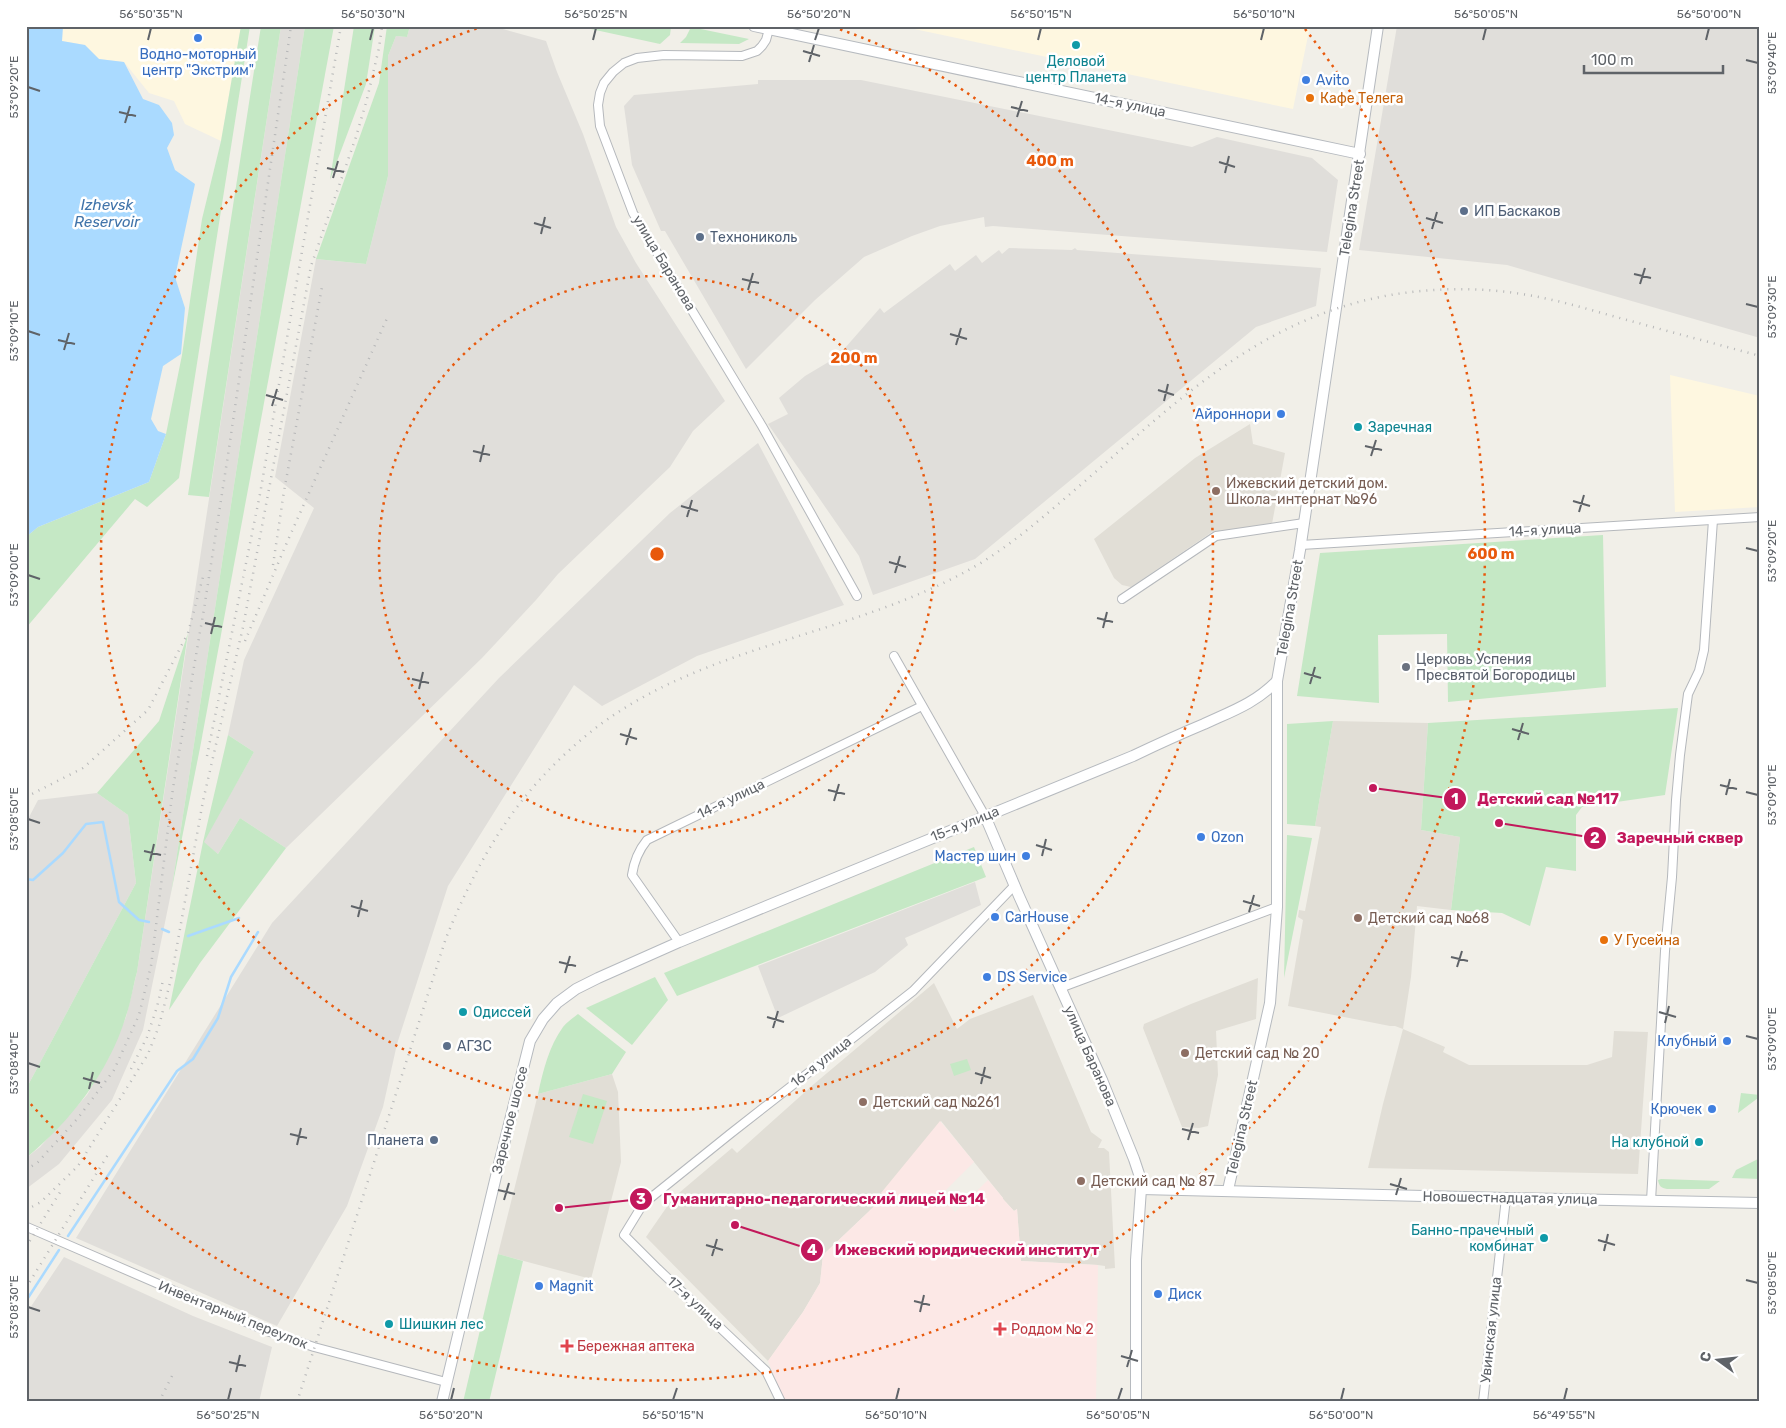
<svg xmlns="http://www.w3.org/2000/svg" width="1786" height="1428" font-family="Rubik,sans-serif">
	<rect width="100%" height="100%" fill="#f1efe8"/>
	<g fill="#fef7e0">
		<path d="M63 26H241L221 141 185 124 174 101 149 93 124 62 99 59 85 45 62 41Z"/>
		<path d="M900 26H1310L1293 109Z"/>
		<path d="M1670 375 1760 396V507L1675 512Z"/>
	</g>
	<g fill="#e0deda">
		<path d="M281 26H305L171 893 143 1030 112 1100 59 1164 26 1189V1158L40 1147 87 1095 109 1057 126 1017 137 972Z"/>
		<path d="M410 26H492L546 41 557 72 583 134 616 227 636 263 725 401 693 431 670 467 558 574 536 600 482 658 286 848 240 818 218 854 203 842 254 752 228 735 244 660 314 508 275 477 316 259 366 264 388 176V56L396 36 407 37Z"/>
		<path d="M1397 26H1760V338L1507 265 1359 250Z"/>
		<path d="M758 80H861L1192 147 1217 137 1312 158 1338 180 1327 252 993 226 985 227 984 217 940 226 912 236 864 257 815 300 746 369 665 231H661L632 165 624 106 634 95 758 84Z"/>
		<path d="M1009 248 1072 250 1075 248 1077 250 1321 268 1316 306 1256 327 975 559 873 595 859 556 768 424 788 414 779 398 805 376 847 351 845 348 880 308 884 313 950 264 955 271 976 255 982 263 999 250 1002 254Z"/>
		<path d="M758 443 844 605 697 656 602 706 574 685 448 886 397 1044 383 1107 347 1206 277 1326 76 1238 272 923 499 678 670 513Z"/>
		<path d="M97 793 128 815 136 883 26 1089V823L38 800Z"/>
		<path d="M975 882 981 905 905 938 908 945 875 972 778 1018 758 966Z"/>
		<path d="M64 1257 193 1316 272 1347 259 1402H26V1314Z"/>
	</g>
	<g fill="#e1ded6">
		<path d="M1250 424 1253 444 1285 453 1272 524 1212 532 1131 587 1122 585 1114 578 1094 539 1195 458Z"/>
		<path d="M1333 721 1428 723 1421 830 1460 837 1451 910 1417 906 1411 977 1403 1029 1445 1047 1443 1052 1469 1065H1587L1612 1057 1614 1031 1648 1032 1638 1174 1368 1168 1383 1104 1403 1029 1395 1026H1390L1288 1006 1303 920 1298 917 1299 910 1305 911 1321 827 1315 826Z"/>
		<path d="M1258 978 1256 1019 1216 1031 1218 1075 1208 1126 1199 1128 1182 1127 1143 1028 1144 1024 1191 1004Z"/>
		<path d="M934 983 957 1029 970 1019 1033 995 1091 1132 1102 1140 1098 1148H1104L1109 1152 1115 1268 1105 1269V1266L1098 1265 1021 1261 1017 1209 1014 1211 1003 1199V1198L941 1121 884 1197 823 1255 820 1283 803 1312 768 1361 646 1237 673 1198 732 1148 737 1153 814 1084Z"/>
		<path d="M612 1074 618 1092 621 1162 591 1279 498 1254 538 1094Z"/>
	</g>
	<path fill="#fce8e6" d="M940 1121 974 1162 941 1195 955 1212 988 1180 1003 1198V1199L1014 1211 1017 1209 1021 1261 1098 1265 1096 1402H785L768 1361 803 1312 820 1283 823 1255 884 1197 881 1193Z"/>
	<g fill="#c5e8c5">
		<path d="M241 26H250L179 478 147 507 135 499 26 628V537L38 527 149 482 166 434 182 355 202 219 221 141Z"/>
		<path d="M261 26H281L209 497 188 495Z"/>
		<path d="M305 26H334L200 748 171 893Z"/>
		<path d="M354 26H375L366 84 330 180Z"/>
		<path d="M387 26H410L407 37 396 36 388 56V176L366 264 316 259 379 83Z"/>
		<path d="M577 26H669L671 27 670 35 660 44Z"/>
		<path d="M691 27 749 39 739 44 680 43 686 37Z"/>
		<path d="M1603 535 1606 687 1448 702 1447 634 1378 635 1379 703 1297 696 1320 553Z"/>
		<path d="M188 633 137 972C133 986 131 1002 126 1016 109 1072 71 1121 26 1158V1089L136 883 128 815 97 793 159 721Z"/>
		<path d="M1678 708 1665 795 1582 807 1576 815V871L1546 867 1530 926 1502 913 1451 910 1460 837 1421 830 1428 723Z"/>
		<path d="M1333 721 1315 826 1287 824V724Z"/>
		<path d="M228 735 254 752 204 842 218 854 240 818 286 848 200 963 169 1010 203 842Z"/>
		<path d="M1287 835 1312 838 1284 978Z"/>
		<path d="M974 847 986 877 677 996 664 973Z"/>
		<path d="M655 977 668 1000 632 1045 586 1008Z"/>
		<path d="M578 1014 626 1052 612 1074 538 1094C543 1071 549 1046 563 1027 567 1022 573 1018 578 1014Z"/>
		<path d="M967 1059 971 1070 954 1076 950 1064Z"/>
		<path d="M1741 1093 1760 1095V1099L1758 1098 1738 1113Z"/>
		<path d="M583 1094 607 1101 593 1144 569 1137Z"/>
		<path d="M1760 1158V1179L1732 1178 1736 1170Z"/>
		<path d="M1661 1179 1720 1181 1709 1189H1667C1661 1188 1659 1186 1658 1180Z"/>
		<path d="M498 1254 523 1261 489 1402H463Z"/>
	</g>
	<path fill="#aadaff" d="M26 26H63L62 41 85 45 99 59 124 62 143 99 159 105 172 123 174 135 167 148 175 170 195 184 175 277 185 308 181 354 163 366 151 419 158 431 166 434 149 482 38 527 26 537Z"/>
	<g fill="none" stroke-linecap="round" stroke-linejoin="round">
		<g stroke="#aadaff" stroke-width="2.5">
			<path d="M26 879 33 880 63 853 86 824 103 822 119 902 139 920 149 922"/>
			<path d="M162 929 169 932"/>
			<path d="M188 936 239 918"/>
			<path d="M68 1236 177 1071 193 1059 218 1018 231 977 258 932"/>
			<path d="M26 1301 59 1250"/>
		</g>
		<defs>
			<g id="street">
				<path d="M769 29 766 40 762 46 757 51 742 56 664 55 637 58 624 63 613 72 604 83 600 93 598 105 600 126 633 213 762 426 857 596"/>
				<path d="M1301 545 1760 517"/>
				<path d="M1122 599 1216 536 1304 523"/>
				<path d="M894 656 985 816"/>
				<path d="M679 942 632 875C634 861 638 851 647 840L922 706"/>
				<path d="M1060 988 1277 907"/>
				<path d="M1651 1201 1665 951 1672 877 1676 800 1680 755 1688 694 1699 671 1704 650 1713 520"/>
				<path d="M27 1227 267 1331 314 1347 446 1382"/>
				<path d="M781 1402 766 1371 658 1269 624 1235 643 1204 730 1134 913 991 1015 885"/>
				<path d="M1483 1402 1506 1198"/>
			</g>
			<g id="secondary">
				<path d="M754 26 1360 154"/>
				<path d="M985 816 1019 896 1102 1080 1134 1159 1139 1174 1141 1189 1136 1260V1402"/>
				<path d="M1141 1189 1506 1198 1760 1203"/>
				<path d="M1228 1190 1270 1003 1277 907V681L1300 550 1378 26"/>
				<path d="M442 1402 498 1168 530 1041 543 1019 557 1003 576 989 598 978 679 942 1133 756C1156 745 1180 734 1204 724 1232 711 1254 704 1277 681"/>
			</g>
		</defs>
		<use href="#street" stroke="#b5b8bc" stroke-width="10"/>
		<use href="#secondary" stroke="#b6babf" stroke-width="12"/>
		<use href="#street" stroke="#fff" stroke-width="8"/>
		<use href="#secondary" stroke="#fff" stroke-width="10"/>
		<g stroke="#b6b7b8" stroke-width="2.5" stroke-dasharray="1 6" stroke-linecap="butt">
			<path d="M273 565 284 491 322 287"/>
			<path d="M245 641 288 540 388 316"/>
			<path d="M207 756 260 494 341 26"/>
			<path d="M26 797 83 768 148 710 188 633 203 577"/>
			<path d="M131 1069 147 1037 157 1007 163 980"/>
			<path d="M26 1170 38 1162 78 1118 114 1070 139 1015 151 966 173 788 204 609 228 455 291 26"/>
			<path d="M26 1210 41 1202 78 1166 148 1054 159 1026 171 979 203 801 243 627 311 266 356 137 367 99 379 48 382 26"/>
			<path d="M26 1247 62 1189"/>
			<path d="M26 1288 109 1153"/>
			<path d="M159 1402 172 1376"/>
			<path d="M297 1402 446 938C481 852 520 788 593 730 706 642 858 636 979 564 1017 541 1050 511 1084 482 1177 401 1259 320 1385 296 1439 286 1495 287 1548 299 1576 305 1604 314 1631 321 1674 333 1717 344 1760 356"/>
		</g>
	</g>
	<path fill="none" stroke="#5f6368" stroke-width="2" d="M148 40 151 28M370 40 373 28M593 40 596 28M815 40 819 28M1038 40 1041 28M1261 40 1264 28M1483 40 1486 28M1706 40 1709 28M803 51 820 56M1746 60 1758 63M809 62 814 45M28 87 40 91M1011 107 1028 111M119 112 136 116M1017 117 1022 101M125 123 130 106M1219 162 1235 167M327 168 344 172M1225 173 1229 156M333 178 338 161M1426 218 1443 223M534 223 551 228M1432 229 1437 212M541 234 545 217M1634 274 1651 278M742 279 759 283M1640 284 1645 268M748 290 753 273M1746 304 1758 307M28 331 40 335M950 334 967 339M58 340 75 344M956 345 961 328M64 350 69 333M1158 390 1174 395M266 395 283 400M1164 401 1168 384M272 406 277 389M1365 446 1382 450M473 451 490 455M1371 456 1376 440M480 462 484 445M1573 501 1590 506M681 506 698 511M1579 512 1584 495M687 517 692 500M1746 548 1758 551M889 562 906 567M895 573 900 556M28 575 40 579M1097 618 1113 622M205 623 222 627M1103 628 1107 612M211 634 215 617M1304 673 1321 678M412 679 429 683M1310 684 1315 667M419 689 423 672M1512 729 1529 734M620 734 637 739M1518 740 1523 723M626 745 631 728M1720 785 1737 789M828 790 845 794M1746 792 1758 795M1726 795 1730 779M834 801 839 784M28 819 40 823M1036 845 1052 850M144 851 161 855M1042 856 1046 839M150 861 154 844M1243 901 1260 906M351 906 368 911M1249 912 1254 895M358 917 362 900M1451 957 1468 961M559 962 576 966M1457 967 1462 951M565 973 570 956M1659 1012 1676 1017M767 1017 784 1022M1665 1023 1669 1006M773 1028 778 1011M1746 1036 1758 1039M28 1063 40 1067M975 1073 991 1078M83 1078 100 1083M981 1084 985 1067M89 1089 93 1072M1182 1129 1199 1133M290 1134 307 1138M1188 1140 1193 1123M297 1145 301 1128M1390 1184 1407 1189M498 1190 515 1194M1396 1195 1401 1178M504 1200 509 1183M1598 1240 1615 1245M706 1245 723 1250M1604 1251 1608 1234M712 1256 717 1239M1746 1280 1758 1283M914 1301 930 1305M28 1307 40 1311M920 1312 924 1295M1121 1356 1138 1361M229 1362 246 1366M1127 1367 1132 1350M236 1372 240 1355M228 1400 231 1388M451 1400 454 1388M673 1400 677 1388M896 1400 899 1388M1118 1400 1122 1388M1341 1400 1344 1388M1564 1400 1567 1388"/>
	<g fill="none" stroke="#e8590c" stroke-width="2.5" stroke-dasharray="2.5 5">
		<circle cx="657" cy="554" r="278"/>
		<path d="M833 27A556 556 0 1 1 481 27"/>
		<path d="M1305 29A834 834 0 0 1 28 1101"/>
	</g>
	<g fill="#3f7fe0" stroke="#fff" stroke-width="2">
		<circle cx="198" cy="38" r="5"/>
		<circle cx="1306" cy="80" r="5"/>
		<circle cx="1281" cy="414" r="5"/>
		<circle cx="1201" cy="837" r="5"/>
		<circle cx="1026" cy="856" r="5"/>
		<circle cx="995" cy="917" r="5"/>
		<circle cx="987" cy="977" r="5"/>
		<circle cx="1727" cy="1041" r="5"/>
		<circle cx="1712" cy="1109" r="5"/>
		<circle cx="539" cy="1286" r="5"/>
		<circle cx="1158" cy="1294" r="5"/>
	</g>
	<g fill="#0f9aa8" stroke="#fff" stroke-width="2">
		<circle cx="1076" cy="45" r="5"/>
		<circle cx="1358" cy="427" r="5"/>
		<circle cx="463" cy="1012" r="5"/>
		<circle cx="1699" cy="1142" r="5"/>
		<circle cx="1544" cy="1238" r="5"/>
		<circle cx="389" cy="1324" r="5"/>
	</g>
	<g fill="#e8710a" stroke="#fff" stroke-width="2">
		<circle cx="1310" cy="98" r="5"/>
		<circle cx="1604" cy="940" r="5"/>
	</g>
	<g fill="#5c6f8a" stroke="#fff" stroke-width="2">
		<circle cx="1464" cy="211" r="5"/>
		<circle cx="700" cy="237" r="5"/>
		<circle cx="447" cy="1046" r="5"/>
		<circle cx="434" cy="1140" r="5"/>
	</g>
	<g fill="#8d6e63" stroke="#fff" stroke-width="2">
		<circle cx="1216" cy="491" r="5"/>
		<circle cx="1358" cy="918" r="5"/>
		<circle cx="1185" cy="1053" r="5"/>
		<circle cx="863" cy="1102" r="5"/>
		<circle cx="1081" cy="1181" r="5"/>
	</g>
	<circle fill="#6b7280" stroke="#fff" stroke-width="2" cx="1406" cy="667" r="5"/>
	<g fill="#e0444e" stroke="#fff" stroke-width="2">
		<path d="M997.5 1321.5h5v5h5v5h-5v5h-5v-5h-5v-5h5z"/>
		<path d="M564.5 1338.5h5v5h5v5h-5v5h-5v-5h-5v-5h5z"/>
	</g>
	<g text-anchor="middle" dominant-baseline="central" stroke-width="5" stroke-linejoin="round" paint-order="stroke">
		<g font-size="14" fill="#366cbe" stroke="#fff" text-anchor="start">
			<text x="198" y="54" text-anchor="middle">Водно-моторный<tspan x="198" dy="16">центр "Экстрим"</tspan></text>
			<text x="1316" y="80">Avito</text>
			<text x="1271" y="414" text-anchor="end">Айроннори</text>
			<text x="1211" y="837">Ozon</text>
			<text x="1016" y="856" text-anchor="end">Мастер шин</text>
			<text x="1005" y="917">CarHouse</text>
			<text x="997" y="977">DS Service</text>
			<text x="1717" y="1041" text-anchor="end">Клубный</text>
			<text x="1702" y="1109" text-anchor="end">Крючек</text>
			<text x="549" y="1286">Magnit</text>
			<text x="1168" y="1294">Диск</text>
		</g>
		<g font-size="14" fill="#0d838f" stroke="#fff" text-anchor="start">
			<text x="1076" y="61" text-anchor="middle">Деловой<tspan x="1076" dy="16">центр Планета</tspan></text>
			<text x="1368" y="427">Заречная</text>
			<text x="473" y="1012">Одиссей</text>
			<text x="1689" y="1142" text-anchor="end">На клубной</text>
			<text x="1534" y="1230" text-anchor="end">Банно-прачечный<tspan x="1534" dy="16">комбинат</tspan></text>
			<text x="399" y="1324">Шишкин лес</text>
		</g>
		<g font-size="14" fill="#c56008" stroke="#fff" text-anchor="start">
			<text x="1320" y="98">Кафе Телега</text>
			<text x="1614" y="940">У Гусейна</text>
		</g>
		<g font-size="14" fill="#5f6368" stroke="#fff">
			<text transform="translate(1130 105) rotate(12)">14-я улица</text>
			<text transform="translate(1352 208) rotate(-81)">Telegina Street</text>
			<text transform="translate(664 263) rotate(59)">улица Баранова</text>
			<text transform="translate(1545 530) rotate(-3)">14-я улица</text>
			<text transform="translate(1290 608) rotate(-80)">Telegina Street</text>
			<text transform="translate(731 799) rotate(-26)">14-я улица</text>
			<text transform="translate(965 824) rotate(-22)">15-я улица</text>
			<text transform="translate(1090 1056) rotate(66)">улица Баранова</text>
			<text transform="translate(821 1062) rotate(-38)">16-я улица</text>
			<text transform="translate(510 1120) rotate(-76)">Заречное шоссе</text>
			<text transform="translate(1242 1128) rotate(-77)">Telegina Street</text>
			<text transform="translate(1510 1198) rotate(1)">Новошестнадцатая улица</text>
			<text transform="translate(695 1303) rotate(43)">17-я улица</text>
			<text transform="translate(233 1315) rotate(22)">Инвентарный переулок</text>
			<text transform="translate(1491 1330) rotate(-84)">Увинская улица</text>
		</g>
		<g font-size="14" fill="#4e5e75" stroke="#fff" text-anchor="start">
			<text x="1474" y="211">ИП Баскаков</text>
			<text x="710" y="237">Технониколь</text>
			<text x="457" y="1046">АГЗС</text>
			<text x="424" y="1140" text-anchor="end">Планета</text>
		</g>
		<g font-size="14" fill="#785e54" stroke="#fff" text-anchor="start">
			<text x="1226" y="483">Ижевский детский дом.<tspan x="1226" dy="16">Школа-интернат №96</tspan></text>
			<text x="1368" y="918">Детский сад №68</text>
			<text x="1195" y="1053">Детский сад № 20</text>
			<text x="873" y="1102">Детский сад №261</text>
			<text x="1091" y="1181">Детский сад № 87</text>
		</g>
		<g font-size="14" fill="#5b616d" stroke="#fff" text-anchor="start">
			<text x="1416" y="659">Церковь Успения<tspan x="1416" dy="16">Пресвятой Богородицы</tspan></text>
		</g>
		<g font-size="14" fill="#be3a42" stroke="#fff" text-anchor="start">
			<text x="1011" y="1329">Роддом № 2</text>
			<text x="577" y="1346">Бережная аптека</text>
		</g>
		<g font-size="15" font-style="italic" fill="#4174aa" stroke="#fff">
			<text x="107" y="205">Izhevsk<tspan x="107" dy="17">Reservoir</tspan></text>
		</g>
	</g>
	<circle cx="657" cy="554" r="8" fill="#e8590c" stroke="#fff" stroke-width="2.5"/>
	<g font-size="15" text-anchor="middle" font-weight="bold" fill="#e8590c" stroke="#fff" stroke-width="5" stroke-linejoin="round" paint-order="stroke">
		<text x="1050" y="166">400 m</text>
		<text x="854" y="363">200 m</text>
		<text x="1491" y="559">600 m</text>
	</g>
	<path fill="none" stroke="#c2185b" stroke-width="2" d="M1373 788L1455 799M1499 823L1595 838M559 1208L641 1199M735 1225L812 1250"/>
	<g fill="#c2185b" stroke="#fff" stroke-width="2">
		<circle cx="1373" cy="788" r="5"/>
		<circle cx="1499" cy="823" r="5"/>
		<circle cx="559" cy="1208" r="5"/>
		<circle cx="735" cy="1225" r="5"/>
		<circle cx="1455" cy="799" r="12"/>
		<circle cx="1595" cy="838" r="12"/>
		<circle cx="641" cy="1199" r="12"/>
		<circle cx="812" cy="1250" r="12"/>
	</g>
	<g font-size="15" text-anchor="middle" font-weight="bold" fill="#fff">
		<text x="1455" y="804">1</text>
		<text x="1595" y="843">2</text>
		<text x="641" y="1204">3</text>
		<text x="812" y="1255">4</text>
	</g>
	<g font-size="15" text-anchor="middle" font-weight="bold" fill="#c2185b" stroke="#fff" stroke-width="5" stroke-linejoin="round" paint-order="stroke">
		<text x="1548" y="804">Детский сад №117</text>
		<text x="1680" y="843">Заречный сквер</text>
		<text x="824" y="1204">Гуманитарно-педагогический лицей №14</text>
		<text x="967" y="1255">Ижевский юридический институт</text>
	</g>
	<rect width="1786" height="1428" fill="none" stroke="#ffffff" stroke-width="55"/>
	<g transform="translate(1718 1360) rotate(285)" stroke="#ffffff" stroke-width="4" paint-order="stroke">
	<path d="M0-4L9 19L0 12L-9 19Z" fill="#5f6368"/>
	<text y="-8" font-size="14" font-weight="bold" text-anchor="middle" fill="#5f6368">С</text>
	</g>
	<path d="M1584 65v8h139v-8" fill="none" stroke="#5f6368" stroke-width="2.5"/>
	<text x="1591" y="65" font-size="15" fill="#5f6368" stroke="#ffffff" stroke-width="4" paint-order="stroke">100 m</text>
	<rect x="28" y="28" width="1730" height="1372" fill="none" stroke="#5f6368" stroke-width="2"/>
	<g font-size="12" text-anchor="middle" fill="#5f6368">
		<text x="151" y="18">56°50'35"N</text>
		<text x="373" y="18">56°50'30"N</text>
		<text x="596" y="18">56°50'25"N</text>
		<text x="819" y="18">56°50'20"N</text>
		<text x="1041" y="18">56°50'15"N</text>
		<text x="1264" y="18">56°50'10"N</text>
		<text x="1486" y="18">56°50'05"N</text>
		<text x="1709" y="18">56°50'00"N</text>
		<text transform="translate(1772 63) rotate(-90)" y="4">53°09'40"E</text>
		<text transform="translate(14 87) rotate(-90)" y="4">53°09'20"E</text>
		<text transform="translate(1772 307) rotate(-90)" y="4">53°09'30"E</text>
		<text transform="translate(14 331) rotate(-90)" y="4">53°09'10"E</text>
		<text transform="translate(1772 551) rotate(-90)" y="4">53°09'20"E</text>
		<text transform="translate(14 575) rotate(-90)" y="4">53°09'00"E</text>
		<text transform="translate(1772 795) rotate(-90)" y="4">53°09'10"E</text>
		<text transform="translate(14 819) rotate(-90)" y="4">53°08'50"E</text>
		<text transform="translate(1772 1039) rotate(-90)" y="4">53°09'00"E</text>
		<text transform="translate(14 1063) rotate(-90)" y="4">53°08'40"E</text>
		<text transform="translate(1772 1283) rotate(-90)" y="4">53°08'50"E</text>
		<text transform="translate(14 1307) rotate(-90)" y="4">53°08'30"E</text>
		<text x="228" y="1419">56°50'25"N</text>
		<text x="451" y="1419">56°50'20"N</text>
		<text x="673" y="1419">56°50'15"N</text>
		<text x="896" y="1419">56°50'10"N</text>
		<text x="1118" y="1419">56°50'05"N</text>
		<text x="1341" y="1419">56°50'00"N</text>
		<text x="1564" y="1419">56°49'55"N</text>
	</g>
</svg>
